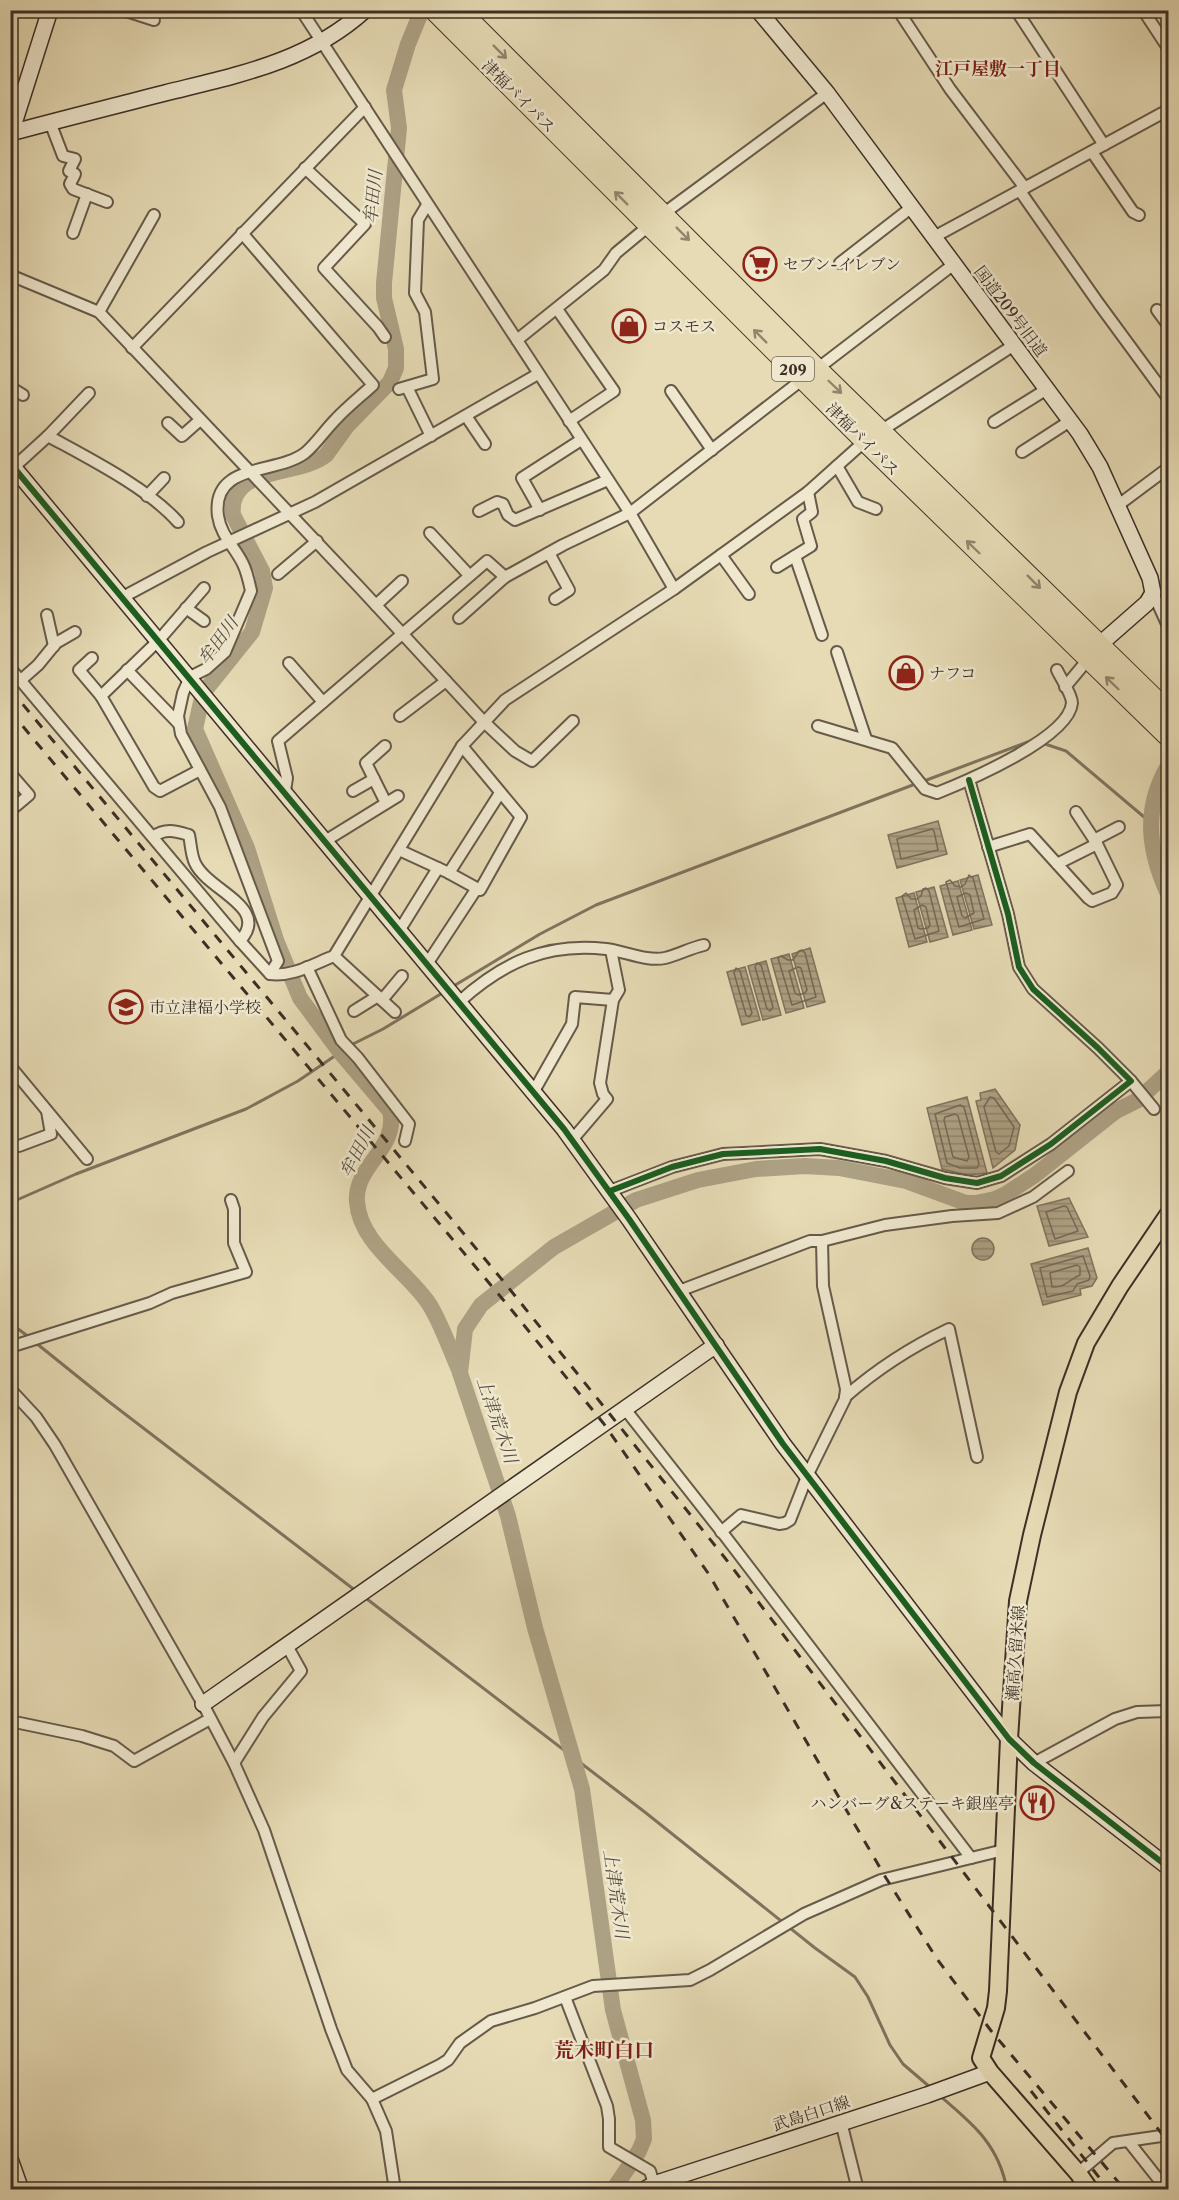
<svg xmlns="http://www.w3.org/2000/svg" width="1179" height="2200" font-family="'Libre Caslon Text','Noto Serif JP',serif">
	<defs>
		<pattern id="water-rules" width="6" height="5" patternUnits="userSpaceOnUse" patternTransform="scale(1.5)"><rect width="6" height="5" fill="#ada184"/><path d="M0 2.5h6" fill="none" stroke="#8e846c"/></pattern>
	</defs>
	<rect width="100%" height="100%" fill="#e6dbb5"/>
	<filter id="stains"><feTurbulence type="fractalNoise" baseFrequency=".00333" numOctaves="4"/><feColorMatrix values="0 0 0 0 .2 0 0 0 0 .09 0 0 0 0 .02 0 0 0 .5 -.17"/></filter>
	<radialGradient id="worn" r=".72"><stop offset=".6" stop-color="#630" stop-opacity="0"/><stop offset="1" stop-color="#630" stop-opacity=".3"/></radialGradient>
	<g fill="url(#water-rules)" stroke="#80735e" stroke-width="1.5">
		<path d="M938 821 947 854 897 868 888 835Z"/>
		<path d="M978 875 992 925 974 929 960 880Z"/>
		<path d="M958 881 972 930 953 935 940 886Z"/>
		<path d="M934 887 948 937 930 942 916 892Z"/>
		<path d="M914 893 927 942 909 947 896 898Z"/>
		<path d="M810 948 825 1002 807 1007 792 954Z"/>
		<path d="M789 954 804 1008 786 1013 771 959Z"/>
		<path d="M766 961 781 1015 763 1020 748 966Z"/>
		<path d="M745 967 760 1020 742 1025 727 972Z"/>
		<path d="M995 1089 1020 1125 1015 1150 993 1168 976 1101 981 1100 980 1093Z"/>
		<path d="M967 1097 987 1173 968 1175 942 1169 927 1108Z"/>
		<path d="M1069 1198 1088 1237 1049 1246 1037 1206Z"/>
		<circle cx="983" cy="1249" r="11"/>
		<path d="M1088 1248 1097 1278 1092 1286 1080 1289 1081 1295 1043 1305 1031 1264Z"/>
	</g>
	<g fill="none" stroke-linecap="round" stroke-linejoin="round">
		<g stroke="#756855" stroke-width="1.5">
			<path d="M932 829 934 831 938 850 901 859 897 839Z"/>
			<path d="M969 875 973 878 984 919 959 927 946 882 950 880 955 886 961 887 965 884Z"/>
			<path d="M926 888 929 891 939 931 915 939 902 896 906 893 911 899H917L921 896 923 889Z"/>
			<path d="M966 893 970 895 974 913 965 918 962 916 957 897Z"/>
			<path d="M922 905 926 907 930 925 928 928 921 929 918 928 914 910Z"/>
			<path d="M802 950 805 953 816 997 792 1005 778 958 781 956 788 960H793L799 951Z"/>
			<path d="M757 963 761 965 773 1007 770 1011 767 1009 755 967Z"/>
			<path d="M798 967 801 968 807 990 805 993 798 995 795 993 789 971Z"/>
			<path d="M736 968 740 971 752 1013 749 1017 746 1015 734 973Z"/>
			<path d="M990 1097 994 1098 1014 1127 1009 1146 999 1154 996 1152 984 1107Z"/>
			<path d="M960 1105 964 1107 979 1164 977 1168H960L947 1163 935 1114Z"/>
			<path d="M955 1114 958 1116 969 1157 967 1161 953 1157 944 1120 945 1117Z"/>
			<path d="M1064 1206 1067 1207 1078 1231 1055 1239 1046 1212Z"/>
			<path d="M1083 1256 1090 1276 1089 1280 1077 1284 1073 1291 1047 1297 1040 1268Z"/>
			<path d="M1077 1265 1080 1267V1275C1070 1279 1065 1288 1052 1287L1050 1273Z"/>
		</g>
		<g stroke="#80735e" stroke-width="3">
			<path d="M1042 743 1066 751 1150 822"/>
			<path d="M924 781 1033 740"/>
			<path d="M452 987 540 934 596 905 918 783"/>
			<path d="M351 1045 383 1029 444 992"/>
			<path d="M10 1203 76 1174 246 1109 298 1081 345 1049"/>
			<path d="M10 1323 29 1337"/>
			<path d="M36 1343 108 1401 356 1591"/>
			<path d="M363 1596 646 1813 815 1948 855 1977 868 1997 890 2045 903 2064 931 2088"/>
			<path d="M940 2096C973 2124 999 2145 1007 2190"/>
		</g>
		<g stroke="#ada184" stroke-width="16">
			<path d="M422 10 408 44 394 90 399 128 384 283V298L396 349V368L390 382 347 426 326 455C300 477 227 465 233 515L262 571 265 588 252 632 203 693 195 729 247 848 276 940 300 998 340 1052 390 1111C399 1149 354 1165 357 1202 360 1243 404 1269 427 1301 439 1317 451 1352 460 1372"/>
			<path d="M1168 766C1143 809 1148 850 1168 894"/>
			<path d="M613 2190 639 2151 644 2139 643 2120 613 2010 582 1789 535 1628 508 1516 460 1373 465 1329 481 1305 554 1247 636 1200 698 1180 756 1169 805 1166 839 1168 906 1181 966 1203H976L995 1199 1006 1194 1035 1175 1116 1111 1138 1100 1168 1072"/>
		</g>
		<defs>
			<g id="street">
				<path d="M123 10 154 20"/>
				<path d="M301 10 630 513 674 589"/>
				<path d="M898 10 950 89 1025 188"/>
				<path d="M1016 10 1104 145"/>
				<path d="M1143 10 1168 48"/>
				<path d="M50 122 63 156 75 159 69 171 75 174 70 184 73 189 107 202"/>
				<path d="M1092 152 1133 212 1139 215"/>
				<path d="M305 168 365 224 324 268 378 327 385 337"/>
				<path d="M1020 191 1099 304 1168 398"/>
				<path d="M73 233 87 194"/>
				<path d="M242 233 373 385C361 396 347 407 336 419 325 430 316 444 305 453 276 475 211 462 218 516 221 536 235 547 243 564 247 572 249 582 251 591L225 652 206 669 190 677 183 693 178 716 181 734 220 807 278 961 270 974"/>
				<path d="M934 237 1168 110"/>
				<path d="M840 263 912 207"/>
				<path d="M10 275 99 312 361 589 483 721 515 751 532 761 573 721"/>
				<path d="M557 309 614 391 569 421"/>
				<path d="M1157 310 1168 325"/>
				<path d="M99 312 154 215"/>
				<path d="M517 340 604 270 616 253 663 214 827 93"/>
				<path d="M132 348 365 107"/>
				<path d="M817 369 954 264"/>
				<path d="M10 387 23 395"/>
				<path d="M407 387 431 436"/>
				<path d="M399 389 433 379 425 312 415 293 418 220 427 205"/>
				<path d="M671 391 712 450"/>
				<path d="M466 416 485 444"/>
				<path d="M994 422 1047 389"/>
				<path d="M168 423 182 436 200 420"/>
				<path d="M48 436 89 393"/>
				<path d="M1022 452 1070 421"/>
				<path d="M837 466 858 502 876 509"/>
				<path d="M14 467 48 436C88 458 148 488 178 522"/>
				<path d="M147 496 164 478"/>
				<path d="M1117 506 1168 468"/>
				<path d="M540 510 522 478 581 440"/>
				<path d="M479 511 497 502 503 504 508 515 515 520 608 480"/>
				<path d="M430 533 469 575"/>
				<path d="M549 553 569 590 555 599"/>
				<path d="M721 555 749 594"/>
				<path d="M795 556 822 635"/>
				<path d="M777 567 811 546 803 519 812 512 808 492"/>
				<path d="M278 574 317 541"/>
				<path d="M1153 593 1168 626"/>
				<path d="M123 597 207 552 315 502 538 374"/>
				<path d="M376 605 402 581"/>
				<path d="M186 608 204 621"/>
				<path d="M47 615 54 646"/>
				<path d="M459 618 505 577"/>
				<path d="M837 652 866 739"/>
				<path d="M92 658 79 670 101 696"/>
				<path d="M289 663 323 702"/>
				<path d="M10 668 240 941 270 974C293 977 313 964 334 956L462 746 505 700 674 589 808 492 865 441 1014 345"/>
				<path d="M127 670 179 724"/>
				<path d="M21 680 38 665 56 643 75 632"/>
				<path d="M1065 687 1090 657"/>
				<path d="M400 716 446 681"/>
				<path d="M818 726 892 748 925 789 937 793C967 781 1069 738 1072 703 1072 694 1061 679 1057 670"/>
				<path d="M385 746 366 763 386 803"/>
				<path d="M200 770 160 791 154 787 101 696 159 640 204 588"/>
				<path d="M10 773 29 795 10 811"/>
				<path d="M285 791 287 778 278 741 487 561 505 577 563 545 630 513 803 379"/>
				<path d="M353 791 374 779"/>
				<path d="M1076 812 1097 844"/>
				<path d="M153 837C165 828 175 831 189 835 191 844 191 855 195 863 208 891 271 907 240 941"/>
				<path d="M1094 840 1119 827"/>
				<path d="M325 841 398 796"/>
				<path d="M988 847 1030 834 1088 898 1092 901 1112 893 1117 885 1097 844 1057 864"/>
				<path d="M399 850 449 873 480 890 521 817 462 746"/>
				<path d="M449 873 500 793"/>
				<path d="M399 931 438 868"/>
				<path d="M334 956 395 1012"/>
				<path d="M427 964 477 888"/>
				<path d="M307 967 341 1040 358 1058 409 1124 405 1141"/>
				<path d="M382 1000 402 976"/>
				<path d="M459 1002C502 963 546 942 606 949 624 951 647 962 665 958 678 955 690 948 704 945"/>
				<path d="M354 1011 378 996"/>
				<path d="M10 1066 87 1159"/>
				<path d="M1131 1081 1154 1109"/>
				<path d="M534 1091 572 1024 575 997 613 1000"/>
				<path d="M572 1140 607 1099 603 1094 600 1083 613 1000 619 990 611 950"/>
				<path d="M19 1146 51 1134 47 1111"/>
				<path d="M610 1191 672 1167 723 1154 820 1149 886 1161 945 1178 977 1183 1001 1176 1051 1144 1131 1081 1098 1048 1033 989 1019 967 1008 914 969 780"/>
				<path d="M679 1291 810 1241H822L885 1225 952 1216 998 1213 1033 1197 1068 1171"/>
				<path d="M10 1347 150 1303 172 1293 246 1272 234 1243V1209L231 1200"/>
				<path d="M10 1389 36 1417 55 1445 203 1704 234 1763 264 1830 331 2029 347 2070 372 2099 386 2131 395 2190"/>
				<path d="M845 1397C877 1369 911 1347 949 1329L977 1457"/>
				<path d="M625 1409 725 1536 971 1858 1004 1850"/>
				<path d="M721 1532 741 1515 779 1524 785 1523 790 1520 808 1474 845 1399 846 1389 823 1286 822 1241"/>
				<path d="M10 1721 82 1736 114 1746 134 1761 210 1719"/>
				<path d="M234 1763 263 1717 301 1671 286 1644"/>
				<path d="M1034 1763 1115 1719 1137 1712 1168 1711"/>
				<path d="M565 1997 607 2106 609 2119V2147L650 2171 654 2184"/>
				<path d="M372 2099 440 2065 448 2060 460 2043 491 2021 535 2008 593 1986 690 1980 710 1970 804 1914 881 1880 971 1858"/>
				<path d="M841 2122 858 2190"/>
				<path d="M1129 2142 1167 2190"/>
				<path d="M1078 2173 1113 2143 1168 2135"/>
			</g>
			<g id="secondary">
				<path d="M758 10 827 93 1080 434 1100 467 1150 578 1153 593 1147 603 1098 646"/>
				<path d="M10 133C62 119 114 106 165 93 237 75 308 62 365 10"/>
				<path d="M10 136 50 10"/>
				<path d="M10 463 564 1129 629 1219 783 1444 1009 1739 1034 1763 1168 1867"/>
				<path d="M203 1704 716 1345"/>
				<path d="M10 2159 21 2190"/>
				<path d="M644 2190 654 2184 927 2095 990 2072"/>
			</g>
			<path id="primary" d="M1090 2190 1078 2173 990 2072 981 2058 996 2008 998 1991 1009 1739 1018 1601 1032 1535 1068 1392 1086 1343 1120 1286 1168 1215"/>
			<g id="highway">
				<path d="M434 10 865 441 1168 736"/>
				<path d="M459 10 817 369 1168 712"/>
			</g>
		</defs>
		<use href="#street" stroke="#675a4a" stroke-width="14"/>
		<use href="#secondary" stroke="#3d2f26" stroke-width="18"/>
		<use href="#primary" stroke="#3d2f26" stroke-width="20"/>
		<use href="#highway" stroke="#3d2f26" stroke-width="22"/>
		<use href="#street" stroke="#efe8cf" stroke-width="10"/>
		<use href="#secondary" stroke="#efe8cf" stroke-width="15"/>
		<use href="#primary" stroke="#e6dbb5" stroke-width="16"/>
		<use href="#highway" stroke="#e6dbb5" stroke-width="20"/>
		<g stroke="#3d2f26" stroke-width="3" stroke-dasharray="10 10" stroke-linecap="butt">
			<path d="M10 689 504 1282 725 1558 1168 2142"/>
			<path d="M10 711 510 1308 604 1424 708 1573 886 1878 937 1959 992 2032 1125 2190"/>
			<path d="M1031 2091 1109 2190"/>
		</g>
		<defs>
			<g id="cycleway">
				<path d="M10 463 564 1129 629 1219 783 1444 1009 1739 1034 1763 1168 1867"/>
				<path d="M610 1191 672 1167 723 1154 820 1149 886 1161 945 1178 977 1183 1001 1176 1051 1144 1131 1081 1098 1048 1033 989 1019 967 1008 914 969 780"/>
			</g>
		</defs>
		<use href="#cycleway" stroke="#efe8cf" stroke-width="10"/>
		<use href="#cycleway" stroke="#1b5e20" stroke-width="6"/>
	</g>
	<defs><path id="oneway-shaft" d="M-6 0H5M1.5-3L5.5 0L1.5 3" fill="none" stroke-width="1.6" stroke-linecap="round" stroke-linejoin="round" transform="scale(1.5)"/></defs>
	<g stroke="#92856e">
		<use href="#oneway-shaft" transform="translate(500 52) rotate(45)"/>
		<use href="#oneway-shaft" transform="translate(621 198) rotate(-135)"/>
		<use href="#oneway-shaft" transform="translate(683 234) rotate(45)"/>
		<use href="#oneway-shaft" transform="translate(760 336) rotate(-135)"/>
		<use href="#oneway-shaft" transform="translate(835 387) rotate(44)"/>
		<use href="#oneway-shaft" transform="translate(973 547) rotate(-136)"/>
		<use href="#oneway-shaft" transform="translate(1034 582) rotate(45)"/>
		<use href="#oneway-shaft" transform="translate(1112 683) rotate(-136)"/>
	</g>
	<defs>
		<symbol id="supermarket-ring" viewBox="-11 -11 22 22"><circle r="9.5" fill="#efe8cf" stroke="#8f2418" stroke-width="1.5"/><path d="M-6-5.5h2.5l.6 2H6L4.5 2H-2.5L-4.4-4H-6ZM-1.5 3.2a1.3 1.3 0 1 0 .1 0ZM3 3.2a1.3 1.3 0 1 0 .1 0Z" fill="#8f2418"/></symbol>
		<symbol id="shop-ring" viewBox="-11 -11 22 22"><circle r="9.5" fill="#efe8cf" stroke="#8f2418" stroke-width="1.5"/><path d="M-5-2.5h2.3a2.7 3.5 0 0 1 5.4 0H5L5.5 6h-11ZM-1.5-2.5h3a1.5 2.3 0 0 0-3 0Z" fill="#8f2418"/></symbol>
		<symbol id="school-ring" viewBox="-11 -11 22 22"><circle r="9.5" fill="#efe8cf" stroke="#8f2418" stroke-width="1.5"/><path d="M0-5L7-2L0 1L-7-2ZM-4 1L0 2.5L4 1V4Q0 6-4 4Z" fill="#8f2418"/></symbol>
		<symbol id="restaurant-ring" viewBox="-11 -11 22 22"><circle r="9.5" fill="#efe8cf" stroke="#8f2418" stroke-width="1.5"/><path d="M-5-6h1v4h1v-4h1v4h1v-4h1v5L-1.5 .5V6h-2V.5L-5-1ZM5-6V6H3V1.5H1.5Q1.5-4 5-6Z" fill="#8f2418"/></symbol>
	</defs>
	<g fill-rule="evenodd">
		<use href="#supermarket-ring" x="741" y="245" width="38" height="38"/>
		<use href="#shop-ring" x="610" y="307" width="38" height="38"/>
		<use href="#shop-ring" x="887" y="654" width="38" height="38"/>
		<use href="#school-ring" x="107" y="988" width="38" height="38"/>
		<use href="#restaurant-ring" x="1018" y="1784" width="38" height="38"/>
	</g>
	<g text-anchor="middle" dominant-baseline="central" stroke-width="5" stroke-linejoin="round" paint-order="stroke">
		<rect fill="#efe8cf" stroke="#726659" stroke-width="1.5" x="772" y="357" width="42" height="24" rx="4.5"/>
		<g font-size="15" font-weight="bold" fill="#3d2f26">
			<text x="793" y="369">209</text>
		</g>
		<g font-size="16" fill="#3d2f26" stroke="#efe8cf">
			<text transform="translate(519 96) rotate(45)">津福バイパス</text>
			<text transform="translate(1011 311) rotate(53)">国道209号旧道</text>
			<text transform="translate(863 439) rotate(45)">津福バイパス</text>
			<text transform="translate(1015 1653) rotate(-86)">瀬高久留米線</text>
			<text transform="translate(811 2113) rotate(-18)">武島白口線</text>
		</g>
		<g font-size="16" fill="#3d2f26" stroke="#efe8cf" text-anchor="start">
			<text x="783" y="264">セブン-イレブン</text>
			<text x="652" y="326">コスモス</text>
			<text x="929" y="673">ナフコ</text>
			<text x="149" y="1007">市立津福小学校</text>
			<text x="1014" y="1803" text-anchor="end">ハンバーグ&amp;ステーキ銀座亭</text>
		</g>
		<g font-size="18" font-weight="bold" fill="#7a1f14" stroke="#efe8cf">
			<text x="998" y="69">江戸屋敷一丁目</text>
		</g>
		<g font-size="18" font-style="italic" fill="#594c3e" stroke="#efe8cf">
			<text transform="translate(373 197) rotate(-84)">牟田川</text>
			<text transform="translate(218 641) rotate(-54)">牟田川</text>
			<text transform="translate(357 1152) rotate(-63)">牟田川</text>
			<text transform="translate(497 1420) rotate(71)">上津荒木川</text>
			<text transform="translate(616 1894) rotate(82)">上津荒木川</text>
		</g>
		<g font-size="20" font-weight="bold" fill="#7a1f14" stroke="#efe8cf">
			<text x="604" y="2050">荒木町白口</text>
		</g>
	</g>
	<rect width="1179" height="2200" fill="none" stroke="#e6dbb5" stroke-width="36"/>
	<rect x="12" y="12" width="1155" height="2176" fill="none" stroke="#3d2f26" stroke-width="3"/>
	<rect x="18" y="18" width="1143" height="2164" fill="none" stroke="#3d2f26" stroke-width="1.5"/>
	<rect width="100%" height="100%" filter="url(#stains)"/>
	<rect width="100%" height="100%" fill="url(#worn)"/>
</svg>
